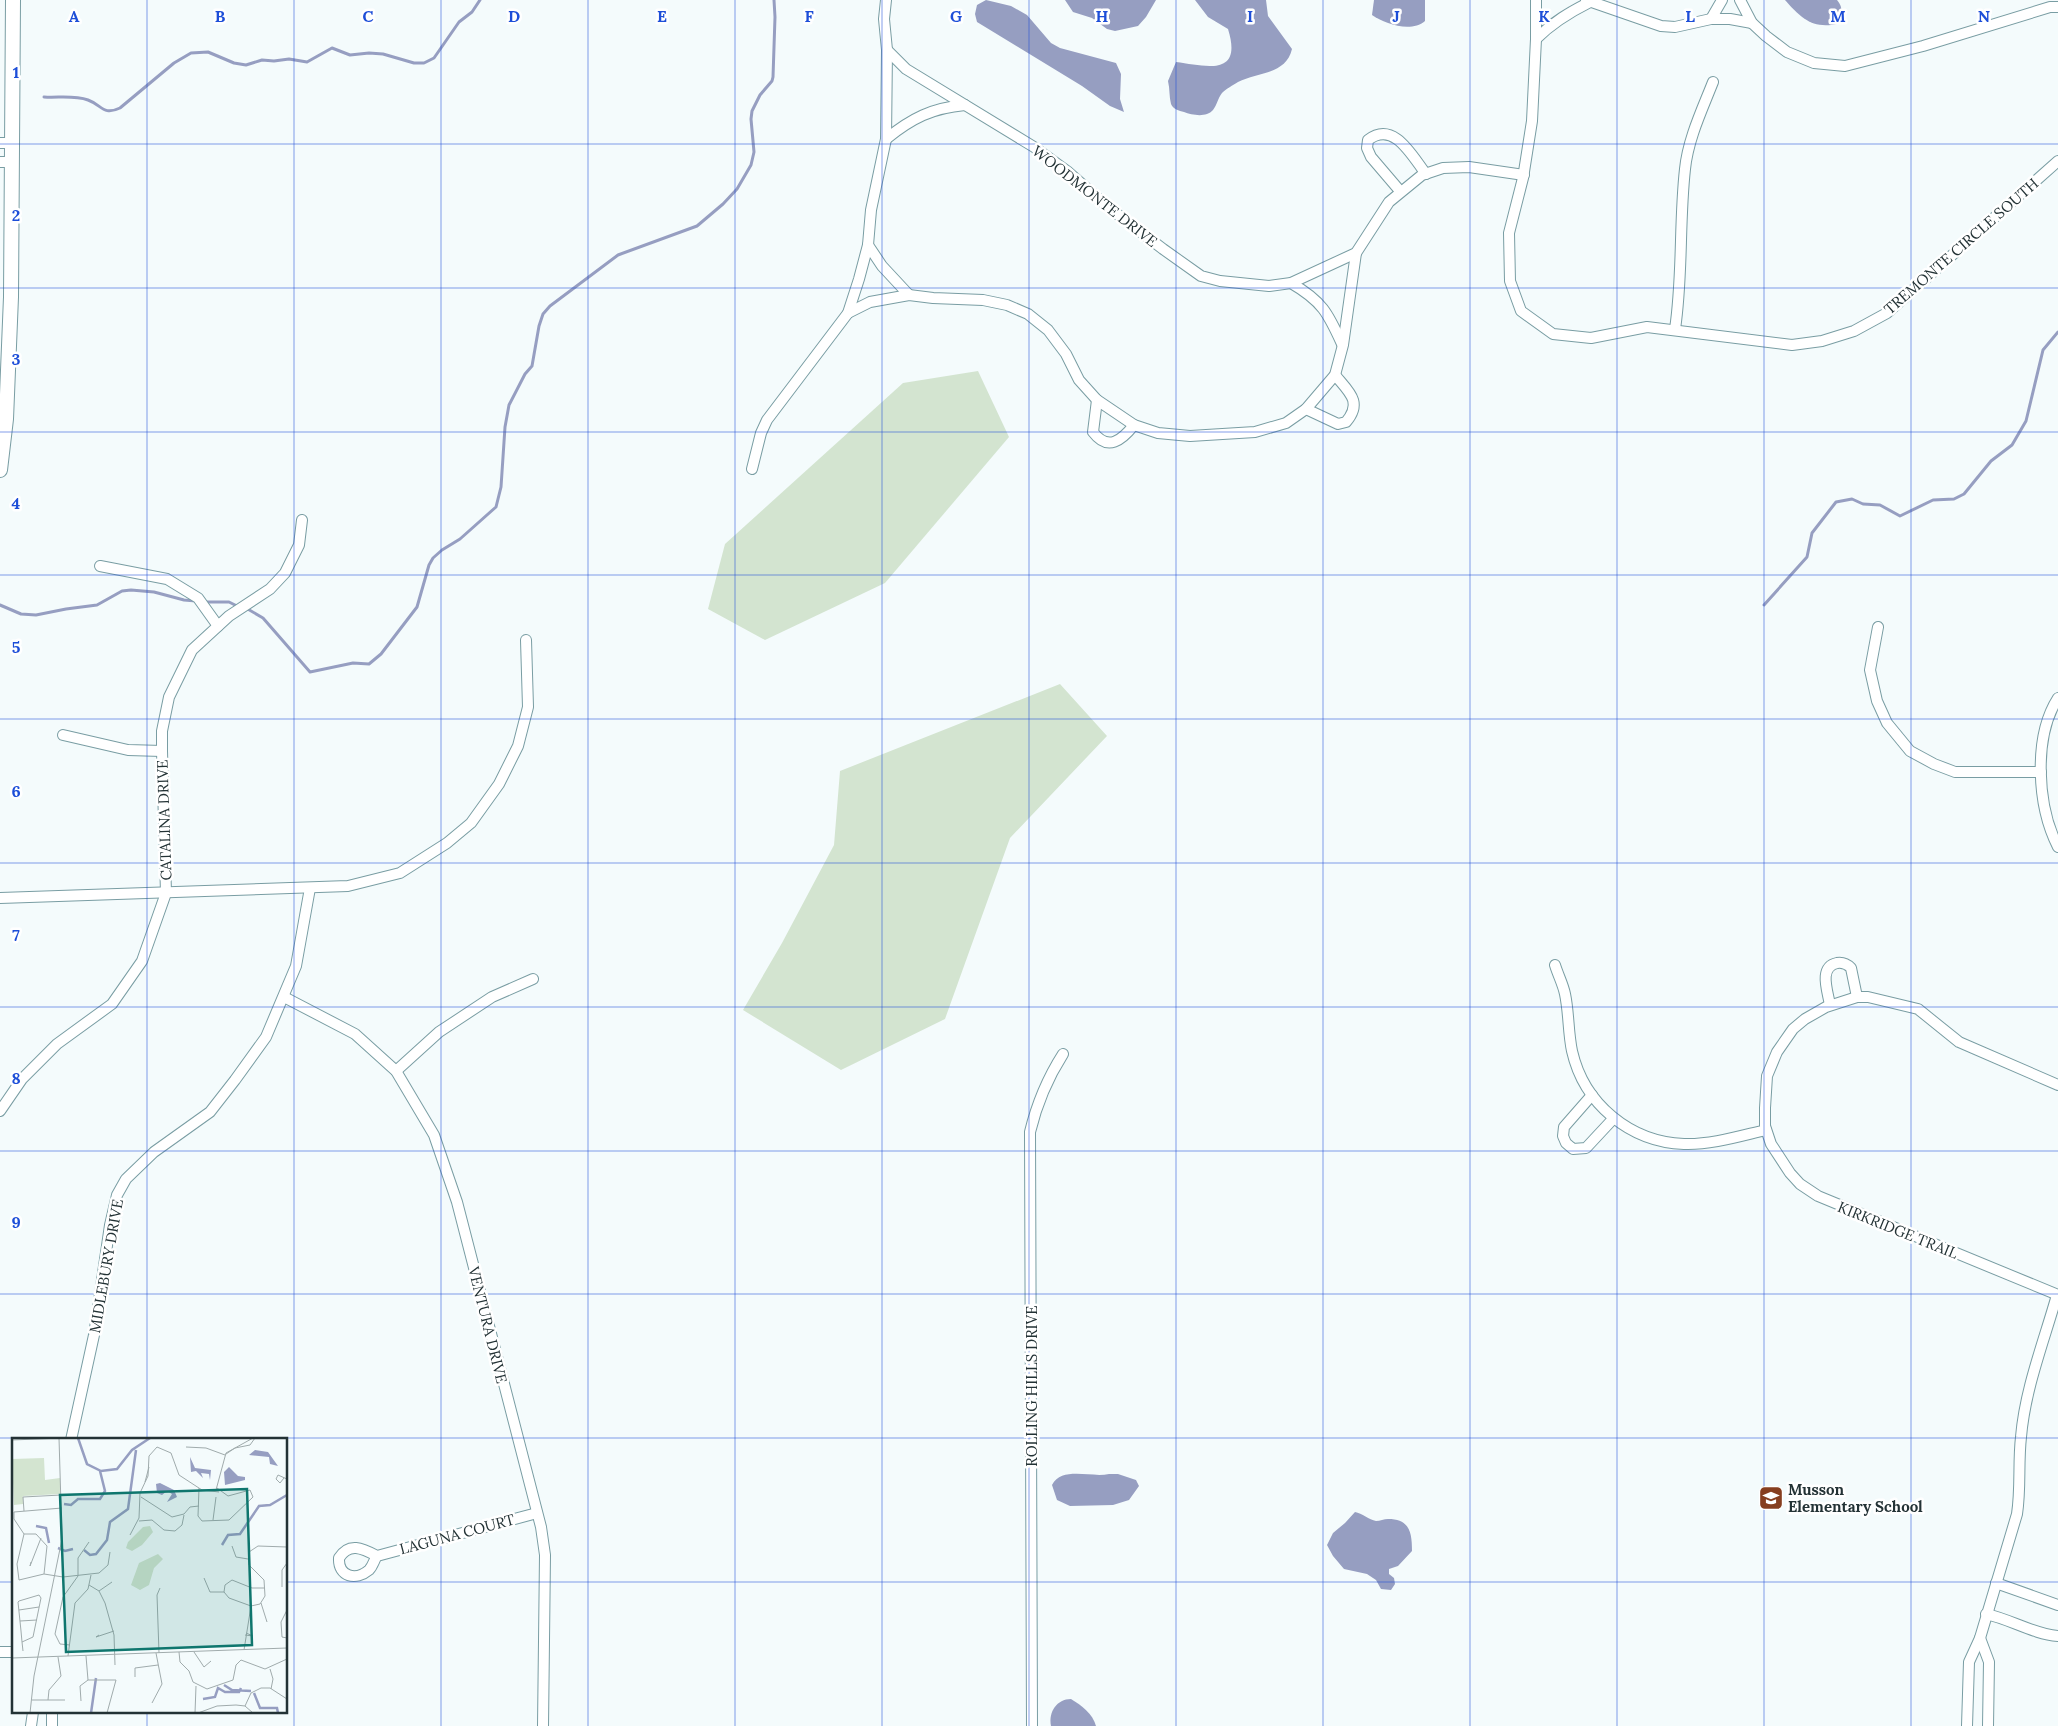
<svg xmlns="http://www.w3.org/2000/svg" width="2058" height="1726" font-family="Lora,serif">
	<rect width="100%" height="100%" fill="#f4fbfc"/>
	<g fill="#d3e4d0">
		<path d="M978 371 1009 437 885 583 765 640 708 609 725 544 903 383Z"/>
		<path d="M1060 684 1107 736 1010 838 945 1019 841 1070 743 1010 782 943 834 845 840 771Z"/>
	</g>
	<g fill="#969ec1">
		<path d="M986 0 1011 6 1027 15 1051 43 1060 48 1116 63 1121 74 1120 99 1124 112 1110 106 1082 86 977 22 975 14 977 5Z"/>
		<path d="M1065 0H1156L1146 17 1138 26 1115 31 1107 29 1092 18 1073 12Z"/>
		<path d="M1195 0H1266L1268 16 1292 49C1286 75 1257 72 1238 82 1233 85 1226 89 1222 93 1218 98 1217 105 1213 110 1206 118 1192 115 1184 112 1179 111 1173 109 1171 104 1169 97 1170 89 1168 81L1176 62C1206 66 1243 77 1228 29L1208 17Z"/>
		<path d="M1374 0H1425V21C1411 33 1385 24 1372 15Z"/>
		<path d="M1785 0H1837C1844 8 1842 16 1837 24 1812 29 1801 18 1785 0Z"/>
		<path d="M1109 1474H1118L1136 1480 1139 1486 1129 1500 1113 1505 1070 1506 1057 1500 1052 1485C1062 1466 1091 1478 1109 1474Z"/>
		<path d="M1355 1512C1362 1513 1369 1520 1376 1521 1380 1521 1384 1519 1388 1519 1410 1519 1412 1533 1412 1551L1398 1566 1389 1569V1574L1394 1578 1395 1584 1391 1590 1381 1589 1376 1580 1367 1574 1344 1569 1333 1556 1327 1545 1333 1533 1345 1523Z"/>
		<path d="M1071 1699C1081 1705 1093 1714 1096 1726H1051C1048 1712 1057 1699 1071 1699Z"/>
	</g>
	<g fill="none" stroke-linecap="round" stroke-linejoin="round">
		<g stroke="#969ec1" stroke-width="3">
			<path d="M44 97C58 98 74 95 88 100 102 105 103 116 120 108L174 63 191 53 208 52 234 63 246 65 262 60 274 61 289 59 307 62 332 48 350 55 369 53 383 54 414 63H424L434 58 459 22 472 12 480 0"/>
			<path d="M205 602H229L237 606"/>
			<path d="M0 605 21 614 36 615 66 609 97 605 122 591 131 590 154 592 184 600 196 601"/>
			<path d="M1764 605 1807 557 1812 533 1836 502 1852 499 1863 504 1880 505 1900 516 1933 500 1954 499 1964 494 1991 461 2012 445 2026 421 2043 350 2058 332"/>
			<path d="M246 608 263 618 310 672 353 663 369 664 381 654 417 607 429 565 433 558 442 550 460 539 496 507 501 487 505 427 509 405 525 374 532 366 539 326 543 314 550 306 618 255 697 226 723 204 737 189 751 165 754 152 751 119 752 111 760 95 772 81 773 77 775 17 774 0"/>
		</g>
		<defs>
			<g id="street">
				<path d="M1536 0V39L1532 121 1523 178 1509 233 1510 281 1521 311 1553 334 1591 338 1647 327 1792 345 1822 341 1854 331 1887 313 2058 161"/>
				<path d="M1586 0 1661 26 1675 27 1711 19H1730L1752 23"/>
				<path d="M1740 0 1752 23 1766 36 1787 52 1814 63 1845 66 1923 46 2050 7H2058"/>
				<path d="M1711 19 1722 0"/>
				<path d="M1536 39C1553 22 1570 12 1590 2"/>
				<path d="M887 50 906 69 1034 147 1067 171 1108 207 1163 249 1201 276 1220 281 1269 286 1291 283 1356 253 1389 202 1422 175 1443 168 1469 167 1524 175"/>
				<path d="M886 139C912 118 932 108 965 105"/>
				<path d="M0 143H13"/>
				<path d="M0 162H13"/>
				<path d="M1400 191 1371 157 1367 148 1368 140C1394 120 1412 156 1426 174"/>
				<path d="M868 245 882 266 909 295"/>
				<path d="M1291 283C1322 301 1328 313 1342 344"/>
				<path d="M848 313 870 302 909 295 933 298 983 300 1007 305 1028 314 1048 330 1066 354 1079 380 1097 400 1134 425 1158 433 1190 436 1255 432 1286 423 1306 409 1335 375 1343 345 1356 253"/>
				<path d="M1675 329C1683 276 1679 223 1685 169 1688 139 1702 110 1713 82"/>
				<path d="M1097 400 1093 432C1108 452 1122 440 1134 425"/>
				<path d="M1306 409 1338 424 1346 422C1363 402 1349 392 1335 375"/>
				<path d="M752 469 761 433 767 420 848 313 859 279 868 245 871 210 886 139 887 50 884 19 886 0"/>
				<path d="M100 566 167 579 198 598 218 626"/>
				<path d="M1878 627 1870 670 1877 701 1887 723 1910 751 1934 764 1955 772H2041"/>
				<path d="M2058 698C2033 737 2037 806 2058 847"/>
				<path d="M63 735 128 750 162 751"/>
				<path d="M0 898 348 886 400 873 447 843 471 823 499 784 518 746 528 707 526 640"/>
				<path d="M1555 965C1558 975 1563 984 1565 994 1569 1013 1568 1032 1572 1051 1584 1104 1630 1142 1684 1144 1711 1145 1740 1136 1766 1130"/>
				<path d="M284 997 355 1034 396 1071 434 1135 457 1202 541 1527 545 1555 543 1726"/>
				<path d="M1830 1005C1828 992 1818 967 1837 963 1843 962 1847 964 1851 968L1857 997"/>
				<path d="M396 1071 439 1032 492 997 533 979"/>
				<path d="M2058 1085 1959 1042 1918 1009 1868 997H1857L1826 1007 1805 1019 1793 1029 1777 1052 1767 1076 1765 1108V1126L1771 1144 1790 1173 1800 1184 1818 1196 2058 1295"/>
				<path d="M1592 1095 1564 1127 1563 1136 1566 1143 1573 1149 1586 1148 1613 1119"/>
				<path d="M0 1111 22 1079 57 1044 112 1004 142 961 166 893 162 751V731L169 697 192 650 229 616 270 589 285 573 299 545 302 520"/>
				<path d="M71 1440 94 1335 110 1225 117 1195 126 1179 154 1152 210 1112 235 1080 266 1037 296 966 310 888"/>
				<path d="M377 1556C374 1560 373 1566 369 1570 356 1581 338 1577 339 1558 349 1542 362 1548 377 1556L537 1513"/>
				<path d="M1996 1583 2058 1605"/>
				<path d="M1986 1614C2010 1619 2033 1634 2058 1636"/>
				<path d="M1980 1638 1989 1662 1988 1726"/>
				<path d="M0 1652H14"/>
				<path d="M31 1726 33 1712"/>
				<path d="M52 1726V1712"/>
				<path d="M1032 1726 1030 1132C1037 1103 1047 1079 1063 1054"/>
				<path d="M1967 1726 1969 1662 1980 1638 2017 1514C2021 1488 2018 1463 2021 1437 2025 1389 2044 1341 2057 1295"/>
			</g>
			<path id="secondary" d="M0 470 6 419 11 297 13 0"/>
		</defs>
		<use href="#street" stroke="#799da3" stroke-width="12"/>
		<use href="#secondary" stroke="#799da3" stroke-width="16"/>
		<use href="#street" stroke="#fff" stroke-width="10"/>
		<use href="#secondary" stroke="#fff" stroke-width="14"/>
	</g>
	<path fill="none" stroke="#1d4ed8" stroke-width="1" stroke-opacity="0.55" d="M147 0V1440M294 0V1726M441 0V1726M588 0V1726M735 0V1726M882 0V1726M1029 0V1726M1176 0V1726M1323 0V1726M1470 0V1726M1617 0V1726M1764 0V1726M1911 0V1726M0 144H2058M0 288H2058M0 432H2058M0 575H2058M0 719H2058M0 863H2058M0 1007H2058M0 1151H2058M0 1294H2058M0 1438H2058M0 1582H14M286 1582H2058M147 1712V1726"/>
	<defs>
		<symbol id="school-square" viewBox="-11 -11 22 22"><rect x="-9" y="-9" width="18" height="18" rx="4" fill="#863e1f" stroke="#fff"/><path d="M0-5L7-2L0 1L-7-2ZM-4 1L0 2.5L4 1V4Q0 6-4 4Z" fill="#fff"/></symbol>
	</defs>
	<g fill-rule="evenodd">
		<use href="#school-square" x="1757" y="1484" width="28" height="28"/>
	</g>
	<g text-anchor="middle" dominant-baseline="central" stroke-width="5" stroke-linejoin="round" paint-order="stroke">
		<g font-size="15" fill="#233235" stroke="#fff">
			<text transform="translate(1095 196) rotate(38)">WOODMONTE DRIVE</text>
			<text transform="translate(1961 246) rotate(-41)">TREMONTE CIRCLE SOUTH</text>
			<text transform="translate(164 820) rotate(-92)">CATALINA DRIVE</text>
			<text transform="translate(1898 1230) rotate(22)">KIRKRIDGE TRAIL</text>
			<text transform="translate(106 1266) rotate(-80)">MIDLEBURY DRIVE</text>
			<text transform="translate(488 1325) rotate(76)">VENTURA DRIVE</text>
			<text transform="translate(1031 1386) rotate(-90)">ROLLING HILLS DRIVE</text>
			<text transform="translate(457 1534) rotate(-15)">LAGUNA COURT</text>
		</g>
		<g font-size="15" font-weight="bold" fill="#233235" stroke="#fff" text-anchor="start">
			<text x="1788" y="1489">Musson<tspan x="1788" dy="17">Elementary School</tspan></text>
		</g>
	</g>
	<g transform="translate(12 1438)">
		<rect width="275" height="275" fill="#f4fbfc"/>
		<path d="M32 20 33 42 48 40V56L11 58V66L2 67 0 21ZM138 88 141 94 130 107 120 113 114 110 116 104 131 89ZM146 116 151 121 142 130 137 147 128 152 119 147 127 125Z" fill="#d3e4d0"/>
		<path d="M243 12 256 14 266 28 258 26 257 19 237 17ZM178 19 183 30 199 32 198 42 197 36 189 35 191 40 184 33 179 34ZM217 29 226 38 233 39V42L213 47 212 34ZM148 45 162 52 165 59 155 64 160 56 155 53 150 57 145 55 144 46Z" fill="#969ec1"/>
		<path fill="none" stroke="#969ec1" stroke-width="2.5" d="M66 0 75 26 89 33 105 31 120 12 138 0M52 66 59 67 66 61H88L93 53 88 33M24 88 34 90 37 105M210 107 216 97 228 96 247 68 258 67 275 57M46 110 53 113 61 111M72 112 78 117 84 116 95 102 98 84 116 71 124 12M212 247 220 252 239 253M242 255 248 270H265L266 275M191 261 203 259 206 250 213 254H227L229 250M79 275 84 240"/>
		<path fill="none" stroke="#a0abac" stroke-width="1" d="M0 2 49 0M145 9 159 15 167 37 190 52 207 54M174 9 194 10 213 17M214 16 223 10 238 7 243 0M272 40 268 45 264 41 266 37 275 41M133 44 137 29M187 50 186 78 190 83 217 82 241 59 238 52 216 58 205 50M204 52 214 15 241 0M129 59 160 79 172 76 178 69 187 68M50 70 2 74V81L12 96 5 126 7 142 32 136 51 139 87 135 96 127 98 114M12 73 11 59 49 57M201 82 204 59M127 83 140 82 152 92 163 93 170 87 172 77M12 96H24L35 108 32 136M118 97 127 80 128 55 136 38 137 18 145 9M220 108 224 119 236 121M19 124 18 128 29 100M192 140 198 154H212M77 147 87 153 93 165 102 197 103 227M270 149V132L275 125M87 153 100 144M212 154 217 160 239 168 248 166 253 158 252 142 237 127V114L246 108 275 109M212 154 213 147 220 142 240 150H252M249 165 255 184M7 172 27 169M275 172 269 184 270 199 275 200M8 183 25 182M87 197 84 199 102 193M233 197 241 198 234 195M10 204 21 199 29 160 27 157 7 163 6 164 9 193 10 204 11 213M58 207 48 206 43 196 51 159 66 138V120L77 104M232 212 239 168M167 214 168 224 177 233 181 244 195 251 221 242 224 227 229 222 253 231 275 221M182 214 192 229 199 223M147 215 145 157 148 150M56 218 63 165 76 151 79 137M74 218 76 242M0 220 275 210M258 231 261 241 259 251M123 239V230L146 227M76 242H104L95 275M20 262H53M36 262 37 252 49 238 46 219M69 263 68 248 76 242M140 265 150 246 144 215M233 268 239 255 249 250H258L275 261M18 275 22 238 50 101 47 0M183 275 184 248M186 275 205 268 224 267 233 268 241 275"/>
		<path fill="#0f766e" fill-opacity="0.15" stroke="#0f766e" stroke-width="2.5" d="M235 51 240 207 54 214 48 57Z"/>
		<rect width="275" height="275" fill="none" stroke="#233235" stroke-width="2.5"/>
	</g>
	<g font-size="16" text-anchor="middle" font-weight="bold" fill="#1d4ed8" stroke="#fff" stroke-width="5" stroke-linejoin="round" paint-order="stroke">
		<text x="74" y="22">A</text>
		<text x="220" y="22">B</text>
		<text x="368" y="22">C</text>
		<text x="514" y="22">D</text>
		<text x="662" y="22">E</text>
		<text x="809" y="22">F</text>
		<text x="956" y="22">G</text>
		<text x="1102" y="22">H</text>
		<text x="1250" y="22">I</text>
		<text x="1396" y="22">J</text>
		<text x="1544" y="22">K</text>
		<text x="1690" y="22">L</text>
		<text x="1838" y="22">M</text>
		<text x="1984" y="22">N</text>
		<text x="16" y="78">1</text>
		<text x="16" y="221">2</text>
		<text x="16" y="365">3</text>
		<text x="16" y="509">4</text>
		<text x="16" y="653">5</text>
		<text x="16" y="797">6</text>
		<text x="16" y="941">7</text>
		<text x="16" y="1084">8</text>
		<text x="16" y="1228">9</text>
	</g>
</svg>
